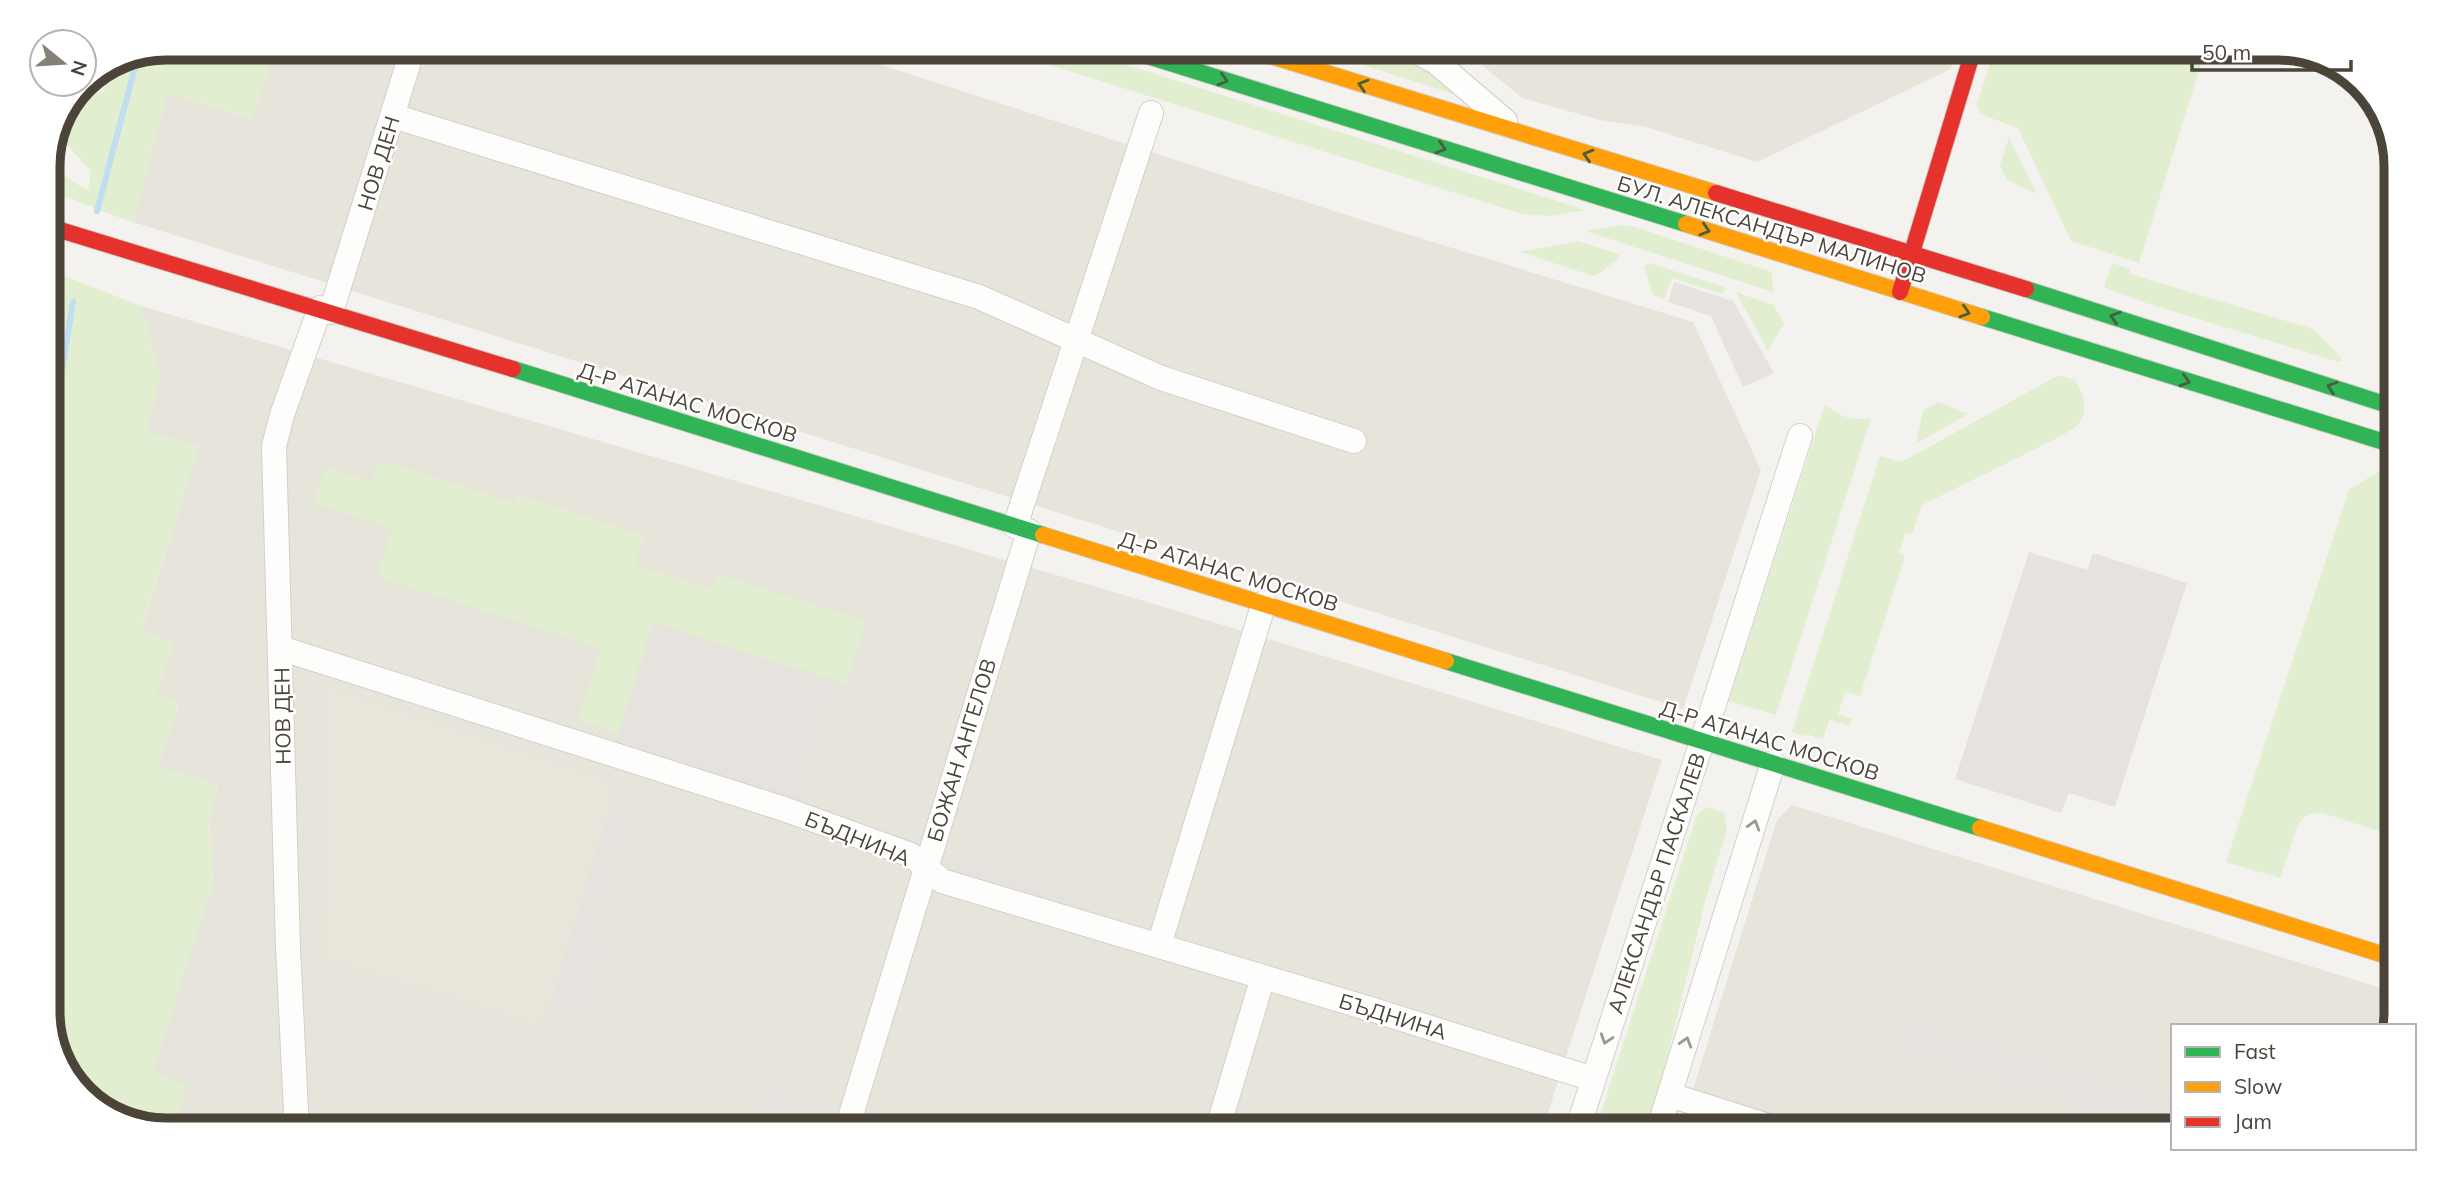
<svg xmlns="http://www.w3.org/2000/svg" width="2444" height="1178" font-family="Mulish,sans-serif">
	<rect width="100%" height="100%" fill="#f4f2ee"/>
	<g fill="#e7e4dc">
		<path d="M1958 49 1951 69 1757 162 1646 127 1600 120 1522 98 1465 51Z"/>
		<path d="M844 53 1381 226 1693 322 1761 470 1683 709 133 222 167 93 252 119 273 55Z"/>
		<path d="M141 306 1151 603 1662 760 1542 1131H172L187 1085 152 1073 213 883 209 819 218 785 158 766 179 703 156 695 141 632 199 446 146 432 160 375Z"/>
		<path d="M1792 805 2397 993V1013L2394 1026H2173V1131H1680L1777 820Z"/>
	</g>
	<path fill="#eae5da" d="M328 686 614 780 607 815 550 1007 537 1025 326 960Z"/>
	<g fill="#e1eecf">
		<path d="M1995 48H2206L2139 263 2071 241 2018 128 1980 114 1977 104Z"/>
		<path d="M1320 51H1394L1414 57 1460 96Z"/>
		<path d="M1009 52H1086L1586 210 1552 216 1522 214Z"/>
		<path d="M273 55 253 119 167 93 133 222C104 213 77 200 47 190V165L88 191 91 171 58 135 76 94 104 92 108 64 121 56Z"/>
		<path d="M2009 137 2037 194 2007 180 2000 166Z"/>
		<path d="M1623 225 1635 227 1772 272 1773 292 1585 231Z"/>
		<path d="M1578 241 1618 254 1620 257 1597 275 1593 276 1520 252Z"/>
		<path d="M1649 263 1724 287 1725 290 1722 294 1672 278 1664 299 1653 295 1644 267Z"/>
		<path d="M2112 263 2130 269V274L2313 329 2333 348 2342 360 2339 362 2146 303 2104 287Z"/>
		<path d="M47 269 141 306 160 375 146 432 199 446 141 631 174 642 157 694 179 702 158 766 218 785 209 819 213 883 152 1073 187 1085 172 1131 114 1119 67 1079 48 1021Z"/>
		<path d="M1736 292 1773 305 1784 323 1768 351Z"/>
		<path d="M2061 376 2073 379C2084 390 2090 413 2077 425 2073 429 2067 432 2063 435L1922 505 1912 534 1905 533 1899 553 1905 556 1860 696 1845 692 1838 714 1852 719 1849 726 1829 720 1823 739 1806 734 1805 737 1792 732 1880 456 1902 462 2055 377Z"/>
		<path d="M1938 402 1968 414 1916 444 1923 411Z"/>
		<path d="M1825 404C1837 416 1854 422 1871 418L1776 715 1729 701Z"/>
		<path d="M380 460 516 503 519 495 644 535 636 565 713 589 718 574 866 621 847 684 653 622 618 733 578 720 601 648 377 577 392 528 314 503 325 467 372 482Z"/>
		<path d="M2381 470 2397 475V837L2323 813C2310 812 2303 816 2297 827L2280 878 2226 862 2349 490Z"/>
		<path d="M1709 807 1724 813 1727 829 1705 902 1668 1054 1645 1131H1595L1696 818 1701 811Z"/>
	</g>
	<g fill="#e6e3df">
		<path d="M1674 282 1733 301 1774 373 1743 387 1711 316 1668 302Z"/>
		<path d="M2029 552 2087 570 2093 553 2187 583 2115 807 2069 793 2061 813 1955 779Z"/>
		<path d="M655 627 837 685 799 801 618 742Z"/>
		<path d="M641 786 768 827 764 839 637 798Z"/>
		<path d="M607 815 640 825 632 853 619 849 593 933 610 949 589 1019 550 1007Z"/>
		<path d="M959 858 1072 893 1087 911 955 871Z"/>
		<path d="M1910 1017 2173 1098V1131H2154L1899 1052Z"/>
		<path d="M765 1087 829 1106 822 1131H751Z"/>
	</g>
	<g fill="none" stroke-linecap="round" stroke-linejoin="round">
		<g stroke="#c0ddf1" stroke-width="6">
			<path d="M97 211 138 56"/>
			<path d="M48 456 73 302"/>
		</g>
		<defs>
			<g id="street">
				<path d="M1416 51 1436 62 1505 121"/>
				<path d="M393 116 979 297 1161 378 1354 441"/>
				<path d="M331 312 411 55"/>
				<path d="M1015 526 1151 113"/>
				<path d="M280 648 784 809 911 855 942 881 1367 1008 1593 1079"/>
				<path d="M1159 945 1264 603"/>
				<path d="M1670 1095 1784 1131"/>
				<path d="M297 1131 288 948 274 446 282 415 320 308"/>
				<path d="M846 1131 1029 531"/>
				<path d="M1217 1131 1263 977"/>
				<path d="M1577 1131 1800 436"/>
				<path d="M1658 1131 1773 763"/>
			</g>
			<g id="fast">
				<path d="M1135 52 1686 224"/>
				<path d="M2026 289 2397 408"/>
				<path d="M1982 317 2397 446"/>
				<path d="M513 369 1043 535"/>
				<path d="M1446 661 1980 828"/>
			</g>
			<g id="slow">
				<path d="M1255 51 1716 193"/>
				<path d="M1686 224 1982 317"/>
				<path d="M1043 535 1446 661"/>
				<path d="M1980 828 2397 959"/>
			</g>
			<g id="jam">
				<path d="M1716 193 2026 289"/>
				<path d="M47 226 513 369"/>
				<path d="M1900 292 1974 48"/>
			</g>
		</defs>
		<use href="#street" stroke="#d2d0cb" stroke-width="26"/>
		<use href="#fast" stroke="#d3cfc5" stroke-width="18"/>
		<use href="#slow" stroke="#d3cfc5" stroke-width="18"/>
		<use href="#jam" stroke="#d3cfc5" stroke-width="18"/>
		<use href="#street" stroke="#fdfdfc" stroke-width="24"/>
		<use href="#fast" stroke="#30b455" stroke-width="16"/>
		<use href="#slow" stroke="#ff9f0a" stroke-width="16"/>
		<use href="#jam" stroke="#e5322d" stroke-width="16"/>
	</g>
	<defs><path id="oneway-chevron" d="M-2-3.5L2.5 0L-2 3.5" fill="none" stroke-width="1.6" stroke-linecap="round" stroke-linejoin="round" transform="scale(1.75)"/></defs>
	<g stroke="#446040">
		<use href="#oneway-chevron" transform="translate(1223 80) rotate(17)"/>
		<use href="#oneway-chevron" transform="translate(1363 85) rotate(-163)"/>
		<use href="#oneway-chevron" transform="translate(1441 148) rotate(17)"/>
		<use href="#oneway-chevron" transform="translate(1588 155) rotate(-163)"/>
		<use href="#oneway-chevron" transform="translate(1705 230) rotate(17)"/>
		<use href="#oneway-chevron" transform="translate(1965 312) rotate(17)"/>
		<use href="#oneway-chevron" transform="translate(2115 317) rotate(-162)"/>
		<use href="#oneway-chevron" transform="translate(2185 381) rotate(17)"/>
		<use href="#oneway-chevron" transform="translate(2332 387) rotate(-162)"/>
	</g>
	<g stroke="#9b9791">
		<use href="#oneway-chevron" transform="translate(1754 825) rotate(-73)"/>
		<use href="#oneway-chevron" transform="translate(1606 1039) rotate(108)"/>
		<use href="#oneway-chevron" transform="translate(1686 1042) rotate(-73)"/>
	</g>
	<g text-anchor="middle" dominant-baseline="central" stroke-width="5" stroke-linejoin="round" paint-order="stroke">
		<g font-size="21" fill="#4b4439" stroke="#fff">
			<text transform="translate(378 163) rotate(-73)">НОВ ДЕН</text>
			<text transform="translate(1772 229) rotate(17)">БУЛ. АЛЕКСАНДЪР МАЛИНОВ</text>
			<text transform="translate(688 402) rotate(17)">Д-Р АТАНАС МОСКОВ</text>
			<text transform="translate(1229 571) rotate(17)">Д-Р АТАНАС МОСКОВ</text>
			<text transform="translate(282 716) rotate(-91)">НОВ ДЕН</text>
			<text transform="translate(1770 740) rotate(17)">Д-Р АТАНАС МОСКОВ</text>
			<text transform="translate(961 750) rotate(-73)">БОЖАН АНГЕЛОВ</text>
			<text transform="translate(858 838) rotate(22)">БЪДНИНА</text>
			<text transform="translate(1656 883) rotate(-72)">АЛЕКСАНДЪР ПАСКАЛЕВ</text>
			<text transform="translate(1393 1016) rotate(17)">БЪДНИНА</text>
		</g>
	</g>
	<path d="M0 0H2444V1178H0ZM166 60H2278A106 106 0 0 1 2384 166V1012A106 106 0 0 1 2278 1118H166A106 106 0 0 1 60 1012V166A106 106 0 0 1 166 60Z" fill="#fff" fill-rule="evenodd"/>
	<path fill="none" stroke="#4b4439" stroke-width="9" d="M166 60H2278A106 106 0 0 1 2384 166V1012A106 106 0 0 1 2278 1118H166A106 106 0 0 1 60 1012V166A106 106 0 0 1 166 60Z"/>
	<rect x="2171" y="1024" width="245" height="126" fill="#ffffff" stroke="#b7b4b0" stroke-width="2"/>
	<rect x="2185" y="1047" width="35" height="10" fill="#30b455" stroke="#b7b4b0" stroke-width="2"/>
	<text x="2234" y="1059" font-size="21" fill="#4b4439">Fast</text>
	<rect x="2185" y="1082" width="35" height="10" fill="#ff9f0a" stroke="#b7b4b0" stroke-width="2"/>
	<text x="2234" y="1094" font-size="21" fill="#4b4439">Slow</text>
	<rect x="2185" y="1117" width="35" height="10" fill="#e5322d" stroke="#b7b4b0" stroke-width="2"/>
	<text x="2234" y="1129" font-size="21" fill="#4b4439">Jam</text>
	<g transform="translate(63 63) rotate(108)"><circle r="33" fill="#ffffff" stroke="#b7b4b0" stroke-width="2"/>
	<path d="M0-5L12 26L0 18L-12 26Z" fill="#868178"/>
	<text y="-10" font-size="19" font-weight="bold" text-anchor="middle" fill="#4b4439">N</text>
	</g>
	<path d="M2192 60v10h159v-10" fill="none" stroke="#4b4439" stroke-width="3.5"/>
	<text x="2202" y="60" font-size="21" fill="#4b4439" stroke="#ffffff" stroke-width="5" paint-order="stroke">50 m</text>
</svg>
